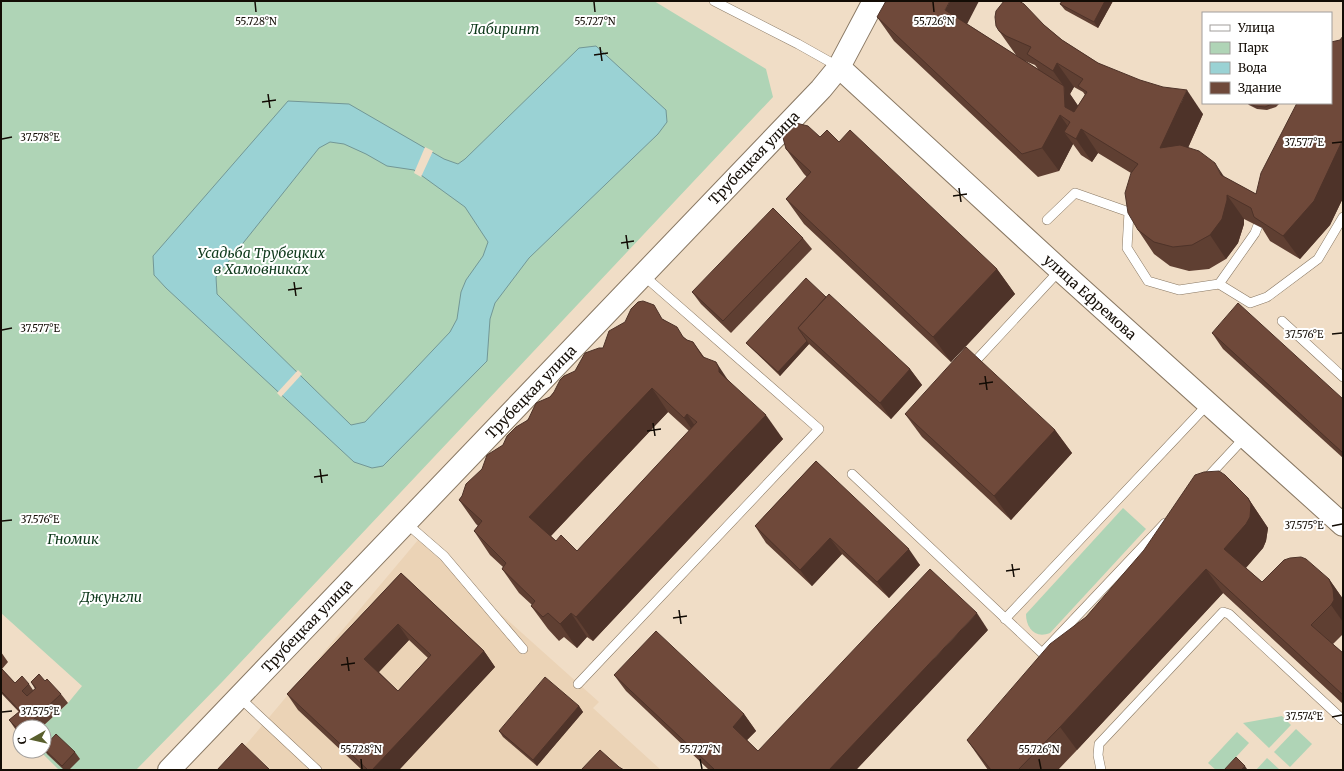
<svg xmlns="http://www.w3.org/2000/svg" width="1344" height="771" font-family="Merriweather,serif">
	<rect width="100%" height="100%" fill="#f0ddc6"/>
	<path fill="#ebd3b6" d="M418 540 599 702 593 708 661 770H222L250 740Z"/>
	<g fill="#afd4b6">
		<path d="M1 1H654L766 69 773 97 223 681 136 770H59L40 751H44V727H42L68 703 82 686 1 613Z"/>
		<path d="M1123 508 1146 529 1050 633C1035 639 1026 628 1026 614Z"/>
		<path d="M1282 716 1291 725 1269 748 1243 723Z"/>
		<path d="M1296 729 1312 744 1290 767 1274 752Z"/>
		<path d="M1237 732 1249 743 1224 770H1216L1208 763Z"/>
		<path d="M1267 758 1280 770H1256Z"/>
	</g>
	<path fill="#9ad2d4" stroke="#729796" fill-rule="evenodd" d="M596 46 666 110 667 122 658 134 529 258 495 303 490 319 487 361 383 466 372 468 354 462 166 288 154 275 153 256 288 101 349 104 444 159 458 164 465 159 579 48ZM330 142 344 144 366 154 387 166 414 170 465 207 488 242 483 256 466 280 461 292 457 319 450 332 365 422 351 425 217 294 216 277 319 148Z"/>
	<g fill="#f0ddc6">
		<path d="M425 147 433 151 421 177 414 173Z"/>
		<path d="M298 370 302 374 281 397 277 393Z"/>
	</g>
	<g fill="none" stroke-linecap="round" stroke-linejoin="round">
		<defs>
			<g id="service">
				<path d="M714 1 798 44 839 67"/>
				<path d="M1047 220 1075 193 1129 212 1127 248 1148 281 1179 290 1219 284 1250 303 1267 297 1318 259 1343 217"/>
				<path d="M1219 284 1255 233 1262 215"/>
				<path d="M1282 321 1343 377"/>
				<path d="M970 367 1060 270"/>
				<path d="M852 474 1042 653 1165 523"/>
				<path d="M1205 480 1245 437"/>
				<path d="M406 523 444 556 523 649"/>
				<path d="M1005 619 1208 404"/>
				<path d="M578 684 819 429 643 275"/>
				<path d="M239 697 317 770"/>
				<path d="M1101 770 1098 755 1099 744 1223 612 1229 614 1343 720"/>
			</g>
			<g id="tertiary">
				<path d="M839 67 1060 270 1343 525"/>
				<path d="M169 770 821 89 839 67 874 1"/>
			</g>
		</defs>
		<use href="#service" stroke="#897863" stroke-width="10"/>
		<use href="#tertiary" stroke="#897863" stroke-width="24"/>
		<use href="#service" stroke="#fff" stroke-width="9"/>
		<use href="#tertiary" stroke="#fff" stroke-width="22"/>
	</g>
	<g fill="#5f3f32" fill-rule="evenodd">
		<path d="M1062 1H1113L1098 28 1065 10 1060 4Z"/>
		<path d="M877 17 967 24 1020 58 1016 55 999 31 1044 25 1062 40 1098 63 1203 114 1188 148 1224 177 1256 194 1343 36V198L1330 225 1300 259 1270 241 1262 228 1244 219V224L1238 243 1226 259 1209 269 1189 271 1170 266 1154 254 1138 230 1131 173 1098 153 1092 162 1081 155 1073 144 1059 171 1038 177 894 41ZM1025 61 1035 65 1038 69ZM1074 87 1083 92 1085 95 1078 106 1070 94Z"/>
		<path d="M1247 103H1280L1276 107 1267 110 1257 109 1249 105Z"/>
		<path d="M820 137 839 142 997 269 1015 294 951 362 804 224 786 199 807 177 804 174 786 149Z"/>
		<path d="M803 238 812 249 731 333 701 304 692 292Z"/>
		<path d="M826 297 910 369 922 385 891 419 809 344 780 376 749 346 746 343Z"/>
		<path d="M663 319 687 340 693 342 704 357 730 382 783 439 593 641 587 637 577 648 564 637 559 641 548 629 531 606 532 605 519 593 502 569 503 567 490 555 474 531 478 526 476 524 459 500 482 469 503 445 575 371 603 348ZM668 412 689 431 577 551 556 541 551 536Z"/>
		<path d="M1212 333 1343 399V458L1223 349Z"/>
		<path d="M905 414 1055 430 1072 453 1011 520 922 437Z"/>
		<path d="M816 461 920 565 889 598 842 554 812 586 766 543 755 526Z"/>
		<path d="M1248 498 1268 528 1266 541 1263 548 1246 568 1262 582 1329 579 1343 599V634L1333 644 1343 653V704L1223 593 1077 750 1058 770H988L967 740Z"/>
		<path d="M401 573 484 651 495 667 399 770H362L298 710 287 694ZM409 640 428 658 398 691 379 672Z"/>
		<path d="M988 630 856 770H709L626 691 614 675 744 714 756 731 747 740 758 751Z"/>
		<path d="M1 652 8 662 2 669 15 683 29 684 33 690 35 689 31 682 45 681 61 694 68 703 42 727H20V734L16 730 9 720 19 712 1 693Z"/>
		<path d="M579 706 583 712 537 766 503 737 499 731Z"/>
		<path d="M44 747 75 752 80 759 69 770H64L47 754 44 749Z"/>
	</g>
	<g fill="#4e3329">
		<path d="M950 1H979L962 34 945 10Z"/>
		<path d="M1105 1H1113L1098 28 1094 22Z"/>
		<path d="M1057 63 1074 87 1070 94 1081 110 1082 129 1098 153 1092 162 1076 139 1064 132 1073 144 1059 171 1042 148 1060 115 1076 138 1065 107V88L1053 71Z"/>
		<path d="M1187 90 1203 114 1177 172 1160 148Z"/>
		<path d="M1343 139V198L1330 225 1300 259 1283 236Z"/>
		<path d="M1215 163 1231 187 1221 175Z"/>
		<path d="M1227 195 1244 219V224L1238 243 1226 259 1210 235Z"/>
		<path d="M997 269 1015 294 951 362 933 337Z"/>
		<path d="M807 341 809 344 780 376 778 372Z"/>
		<path d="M716 362 732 386 719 372Z"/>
		<path d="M910 369 922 385 891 419 880 403Z"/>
		<path d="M652 388 668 412 546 541 529 517Z"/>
		<path d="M687 414 703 438 700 441 684 418Z"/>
		<path d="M766 415 783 439 593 641 576 617Z"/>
		<path d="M1055 430 1072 453 1011 520 994 496Z"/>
		<path d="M1248 498 1268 528 1266 541 1263 548 1241 573 1224 549Z"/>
		<path d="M830 538 842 554 812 586 800 570Z"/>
		<path d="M909 549 920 565 889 598 877 582Z"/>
		<path d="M1206 569 1223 593 1077 750 1060 727Z"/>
		<path d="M1329 579 1343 599V622L1331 605Z"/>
		<path d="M571 613 587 637 577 648 560 624Z"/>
		<path d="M977 613 988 630 856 770H829Z"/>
		<path d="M398 624 409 640 376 675 364 659Z"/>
		<path d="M484 651 495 667 399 770H372Z"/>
		<path d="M579 706 583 712 537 766 533 760Z"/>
		<path d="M744 714 756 731 744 743 733 727Z"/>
		<path d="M1245 766 1247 769 1246 770H1241Z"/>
	</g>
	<g fill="#6f493a" stroke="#4e3329" fill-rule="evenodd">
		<path d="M886 1H950L945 10 1064 86 1065 107 1074 112 1087 92 1078 86 1083 79 1057 63 1053 71 1027 54 1031 47 1006 36 999 31 996 26 995 17 996 11 1004 1H1019L1024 4 1044 25 1062 40 1098 63 1140 80 1163 87 1187 90 1160 148 1180 145 1199 151 1215 163 1221 175 1256 194 1261 173 1297 103H1331V42L1340 40 1343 36V139L1314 201 1283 236 1254 217 1251 208 1227 195V200L1222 219 1210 235 1192 245 1173 247 1154 242 1138 230 1128 213 1125 193 1131 173 1138 164 1081 129 1076 139 1064 132 1070 122 1060 115 1042 148 1022 154 877 17Z"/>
		<path d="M1062 1H1105L1094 22 1060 4Z"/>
		<path d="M1249 103H1274L1265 107 1255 106Z"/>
		<path d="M792 122 808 126 820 137 827 130 839 142 850 130 997 269 933 337 786 199 811 172 786 149 782 134Z"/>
		<path d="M773 208 803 238 723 321 692 292Z"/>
		<path d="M806 278 826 297 798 328 807 341 778 372 746 343Z"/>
		<path d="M829 294 910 369 880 403 798 328Z"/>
		<path d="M643 301 654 305 662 319 677 327 683 337 687 340 693 342 703 357 716 362 719 368V372L766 415 576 617 571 613 560 624 548 613 543 617 531 606 535 601 502 569 506 563 474 531 482 521 459 500 462 496 466 484 482 469 487 455 503 445 507 436 516 427 528 420 536 403 550 397 554 392 560 380 564 376 575 371 585 353 599 348H603L609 331 625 322 631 309 638 302ZM652 388 684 418 687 414 697 422 577 551 561 535 556 541 529 517Z"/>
		<path d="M1238 303 1343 399V453L1212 333Z"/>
		<path d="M966 347 1055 430 994 496 905 414Z"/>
		<path d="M816 461 909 549 877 582 830 538 800 570 755 526Z"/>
		<path d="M1219 471 1225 475 1248 498 1251 504 1250 517 1246 524 1224 549 1262 582 1284 560 1290 558 1301 557 1306 559 1329 579 1333 589 1334 600 1331 605 1311 625 1343 653V695L1206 569 1060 727 1018 770H991L967 740 1050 644 1086 617 1144 550 1195 475 1204 472Z"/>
		<path d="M930 569 977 613 829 770H715L614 675 656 631 744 714 733 727 758 751Z"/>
		<path d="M401 573 484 651 372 770H368L287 694ZM398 624 431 655 398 691 364 659Z"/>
		<path d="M1 668 15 683 22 676 29 684 22 691 27 696 36 688 31 682 39 674 45 681 47 679 61 694 31 722 29 720 22 727H20V729L19 730 9 720 20 711 1 691Z"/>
		<path d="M545 677 579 706 533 760 499 731Z"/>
		<path d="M56 734 75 752 62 766 44 749V747Z"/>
		<path d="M242 743 270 770H217Z"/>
		<path d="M600 750 619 767 624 770H581Z"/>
		<path d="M1236 757 1245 766 1241 770H1224Z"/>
	</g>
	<path fill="none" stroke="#130c05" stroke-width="1.5" d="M255 2 256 12M594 2 595 12M933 2 934 12M600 47 602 61M594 55 608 53M268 94 270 108M262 102 276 100M2 139 12 137M1332 143 1342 142M959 188 961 202M953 196 967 194M626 235 628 249M621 243 634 241M294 282 296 296M288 290 302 288M2 330 12 328M1332 334 1342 333M985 376 987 390M979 384 993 382M653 423 655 436M647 431 661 429M320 469 322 483M314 477 328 475M2 521 12 520M1332 526 1342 524M1012 564 1014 577M1006 571 1020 569M679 610 681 624M673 618 687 616M347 657 349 671M341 665 355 663M2 712 12 711M1332 717 1342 715M361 759 362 769M700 759 702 769M1039 759 1041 769"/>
	<g text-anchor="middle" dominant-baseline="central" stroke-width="4" stroke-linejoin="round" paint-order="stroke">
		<g font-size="14" font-style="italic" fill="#0d381a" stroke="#fff">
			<text x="504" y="29">Лабиринт</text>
			<text x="261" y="253">Усадьба Трубецких<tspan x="261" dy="16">в Хамовниках</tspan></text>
			<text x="73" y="539">Гномик</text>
			<text x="111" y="597">Джунгли</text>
		</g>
		<g font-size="14" fill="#130c05" stroke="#fff">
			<text transform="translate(754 158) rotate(-46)">Трубецкая улица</text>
			<text transform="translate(1090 297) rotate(42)">улица Ефремова</text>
			<text transform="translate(531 392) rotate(-46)">Трубецкая улица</text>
			<text transform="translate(307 626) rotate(-46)">Трубецкая улица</text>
		</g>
	</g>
	<g font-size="10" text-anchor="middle" fill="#130c05" stroke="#fff" stroke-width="4" stroke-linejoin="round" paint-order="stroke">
		<text x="256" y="25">55.728°N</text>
		<text x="595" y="25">55.727°N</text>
		<text x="934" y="25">55.726°N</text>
		<text x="40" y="141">37.578°E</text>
		<text x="1304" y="146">37.577°E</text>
		<text x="40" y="332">37.577°E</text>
		<text x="1304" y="338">37.576°E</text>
		<text x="40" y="523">37.576°E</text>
		<text x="1304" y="529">37.575°E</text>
		<text x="40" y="715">37.575°E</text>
		<text x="1304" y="720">37.574°E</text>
		<text x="361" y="753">55.728°N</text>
		<text x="700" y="753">55.727°N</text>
		<text x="1039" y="753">55.726°N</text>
	</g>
	<rect width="1344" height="771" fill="none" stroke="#130c05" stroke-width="4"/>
	<rect x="1202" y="12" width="130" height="92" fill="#ffffff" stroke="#a19e9b"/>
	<rect x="1210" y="25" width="20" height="6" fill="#ffffff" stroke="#a19e9b"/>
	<text x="1238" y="32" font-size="12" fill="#130c05">Улица</text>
	<rect x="1210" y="42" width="20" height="12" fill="#afd4b6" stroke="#a19e9b"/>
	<text x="1238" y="52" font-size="12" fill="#130c05">Парк</text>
	<rect x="1210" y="62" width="20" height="12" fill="#9ad2d4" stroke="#a19e9b"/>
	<text x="1238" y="72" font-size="12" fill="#130c05">Вода</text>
	<rect x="1210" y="82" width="20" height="12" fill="#6f493a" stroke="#a19e9b"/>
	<text x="1238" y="92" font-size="12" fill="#130c05">Здание</text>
	<g transform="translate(32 739) rotate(262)"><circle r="19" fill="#ffffff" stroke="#a19e9b"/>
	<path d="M0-3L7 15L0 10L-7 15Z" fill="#595f2d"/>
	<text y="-6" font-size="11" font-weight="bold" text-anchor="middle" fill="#130c05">С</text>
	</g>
</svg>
